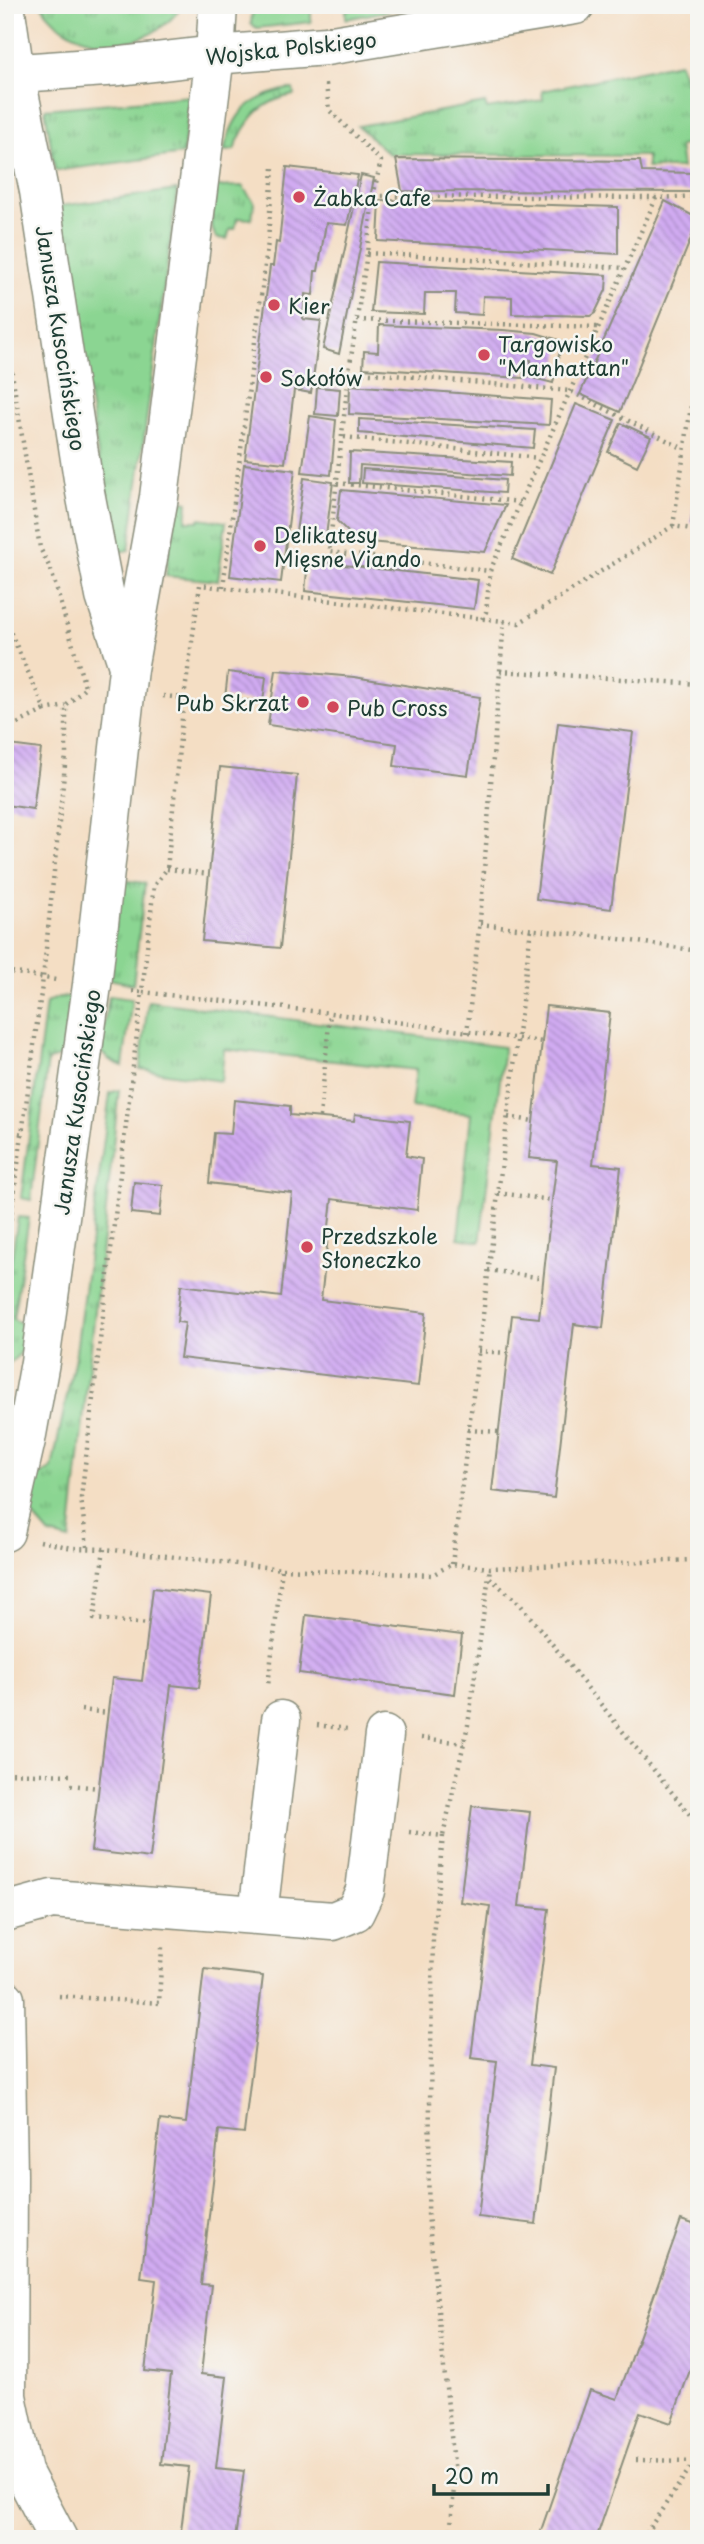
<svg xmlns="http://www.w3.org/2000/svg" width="704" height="2544" font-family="'Playpen Sans',sans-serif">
	<defs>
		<pattern id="grass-tufts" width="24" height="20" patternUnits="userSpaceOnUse" patternTransform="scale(1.75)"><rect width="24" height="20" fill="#8bd592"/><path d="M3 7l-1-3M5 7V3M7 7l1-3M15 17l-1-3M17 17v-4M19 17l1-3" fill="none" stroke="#71ae78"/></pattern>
		<pattern id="building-back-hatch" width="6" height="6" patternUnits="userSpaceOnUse" patternTransform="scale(1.75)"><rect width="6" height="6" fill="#d1abf2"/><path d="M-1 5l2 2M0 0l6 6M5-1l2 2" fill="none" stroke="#a98cc5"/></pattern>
	</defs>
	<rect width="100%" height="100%" fill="#f6f6f2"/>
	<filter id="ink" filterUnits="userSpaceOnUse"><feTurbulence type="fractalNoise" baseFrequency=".0143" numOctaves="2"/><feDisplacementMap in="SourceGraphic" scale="14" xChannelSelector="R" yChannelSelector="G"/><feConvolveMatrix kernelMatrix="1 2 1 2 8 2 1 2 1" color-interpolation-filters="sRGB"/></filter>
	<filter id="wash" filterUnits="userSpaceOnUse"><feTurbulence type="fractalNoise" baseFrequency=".00686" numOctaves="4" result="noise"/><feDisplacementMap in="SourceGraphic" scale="28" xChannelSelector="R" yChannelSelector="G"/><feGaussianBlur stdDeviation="1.57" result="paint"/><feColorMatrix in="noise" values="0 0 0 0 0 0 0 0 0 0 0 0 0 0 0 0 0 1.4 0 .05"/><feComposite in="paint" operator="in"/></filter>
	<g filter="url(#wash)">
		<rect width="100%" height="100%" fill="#f4dec4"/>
		<g fill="url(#grass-tufts)" stroke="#558963" stroke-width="2">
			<path d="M41 5H183C149 55 74 56 41 5Z"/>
			<path d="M253 5H311V22L257 28 251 24Z"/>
			<path d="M346 5H418L346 19Z"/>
			<path d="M679 63 699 116V132L690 144 679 146 682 168H647V156L389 154 358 126 485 103 487 109 543 100 542 91Z"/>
			<path d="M287 89H293L294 95C261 100 245 121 234 150L224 151C234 111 248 99 287 89Z"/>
			<path d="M190 96 183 154 55 171 45 109Z"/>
			<path d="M242 186 254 202 252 219 237 218 235 229H230L227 239 216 238 211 225 216 187Z"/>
			<path d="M177 190 129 550 113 553 60 206Z"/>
			<path d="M183 501 188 502 186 521H198L200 518 226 522 218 581 166 576 173 511Z"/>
			<path d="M121 880 145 883 133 984 109 979Z"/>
			<path d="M109 996 132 999 123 1066C113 1062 105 1059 100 1049Z"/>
			<path d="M59 997 71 998 63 1056 48 1060 31 1200 21 1198 46 1003Z"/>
			<path d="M148 1001 504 1047 480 1242 458 1238 471 1114 411 1107 416 1070 224 1049 221 1081 140 1069Z"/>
			<path d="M119 1090 70 1540 50 1535 29 1511 36 1478 52 1468 76 1352 110 1093Z"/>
			<path d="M18 1217 29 1218 13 1319 21 1323 28 1332C26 1348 20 1357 5 1365V1301Z"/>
		</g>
		<g id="blocks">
			<g fill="url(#building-back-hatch)">
				<path d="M396 159 640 161 642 172 699 173V192L402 191Z"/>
				<path d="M287 167 358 175 347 225 326 223 318 271H315L313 295 305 294 303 319 321 321 311 393 294 390 285 463 245 459 270 266H273L276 242 279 243Z"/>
				<path d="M361 175 374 178 339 354 323 349Z"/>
				<path d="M380 200 618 207V254L378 241Z"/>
				<path d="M665 201 699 219 620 412 580 394Z"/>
				<path d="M376 262 607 275 606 290 595 313 590 316 512 314V297L483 296 482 315 455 313 456 293H425L424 314 371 312Z"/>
				<path d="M379 325 503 330 536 333 562 341 553 383 529 377 531 360H524L523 378 363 368 364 351 378 352Z"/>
				<path d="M350 385 551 400 549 425 349 414Z"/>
				<path d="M317 387 340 389 338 416 315 414Z"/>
				<path d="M576 404 615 420 550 575 512 559Z"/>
				<path d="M310 416 336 420 331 475 302 472Z"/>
				<path d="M359 419 535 430 533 448 359 433Z"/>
				<path d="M621 423 651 437 637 466 608 452Z"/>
				<path d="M350 452 511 462 510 476 360 465 359 483H349Z"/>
				<path d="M244 464 295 470 281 582 230 576Z"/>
				<path d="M363 469 505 480 504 493 362 483Z"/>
				<path d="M697 475H699V524L691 523Z"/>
				<path d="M304 478 333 482 326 536 296 532Z"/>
				<path d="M341 490 506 505 485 552 357 541 337 521Z"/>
				<path d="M308 561 478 580 474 609 305 591Z"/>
				<path d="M276 670 354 677 480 697 468 775 394 766 397 744 268 725Z"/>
				<path d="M228 672 266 677 263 702 225 698Z"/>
				<path d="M5 698 13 716 5 719Z"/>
				<path d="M558 723 633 732 611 909 536 899Z"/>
				<path d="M9 745 41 749 33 809 5 805V773Z"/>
				<path d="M220 767 297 775 280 948 202 941Z"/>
				<path d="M546 1006 610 1013 593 1164 621 1167 603 1328 574 1324 554 1498 492 1491 512 1315 539 1318 552 1200 557 1161 529 1158Z"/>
				<path d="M234 1100 290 1106V1115L354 1121 355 1114 410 1121 406 1156 422 1159 417 1210 332 1199 321 1300 426 1313 418 1386 180 1358 185 1323 177 1322 181 1285 281 1297 292 1193 209 1183 214 1133 231 1134Z"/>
				<path d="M134 1182 163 1185 160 1216 131 1213Z"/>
				<path d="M153 1588 211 1595 199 1688 171 1685 150 1858 91 1851 112 1678 142 1681Z"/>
				<path d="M306 1615 462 1635 455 1694 299 1673Z"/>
				<path d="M472 1806 530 1812 519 1906 549 1909 530 2065 554 2068 536 2224 478 2217 497 2061 471 2058 490 1906 460 1902Z"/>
				<path d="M204 1969 263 1976 244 2133 219 2130 201 2284 211 2285 201 2374 227 2377 216 2468 244 2471 235 2539H180L189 2467 161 2464 171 2374 145 2371 156 2280 141 2278 160 2120 186 2123Z"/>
				<path d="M681 2220 699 2226V2345L671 2423 640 2412 596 2539H538L590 2390 617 2399Z"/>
			</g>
		</g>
	</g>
	<g filter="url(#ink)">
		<use href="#blocks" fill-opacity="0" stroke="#8a8e7c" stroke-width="2"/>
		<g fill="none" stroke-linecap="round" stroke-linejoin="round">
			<defs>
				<g id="minor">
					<path d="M5 5 15 73 39 191 85 492 105 596 127 663"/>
					<path d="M5 1532 26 1440 40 1362 92 985 128 669 159 497 215 55 218 5"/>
					<path d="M5 1912 52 1899 333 1921 355 1912 365 1891 384 1735"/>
					<path d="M258 1914 281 1720"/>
					<path d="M5 1999 8 2175 7 2396 23 2472 58 2539"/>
				</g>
				<path id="tertiary" d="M5 74 120 66 215 55 326 46 575 5"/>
			</defs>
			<use href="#minor" stroke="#8a8e7c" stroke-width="41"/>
			<use href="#tertiary" stroke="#8a8e7c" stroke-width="41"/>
			<g stroke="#8a8e7c" stroke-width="4.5" stroke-dasharray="2 5" stroke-linecap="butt">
				<path d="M692 43 699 67"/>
				<path d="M326 84 329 110 381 161 373 196"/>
				<path d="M656 198 490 571 329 552 349 371 367 253 373 196 656 198 699 196"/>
				<path d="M367 253 625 268"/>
				<path d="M357 320 599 327"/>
				<path d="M5 330 40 548 51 570 85 687"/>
				<path d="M349 371 570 391 684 449"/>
				<path d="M344 437 539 458"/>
				<path d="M337 483 520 502"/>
				<path d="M673 526 699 353"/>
				<path d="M223 587 268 242 273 167"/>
				<path d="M482 619 486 612 490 571"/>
				<path d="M5 620 45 710 66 706"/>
				<path d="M500 671 699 684"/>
				<path d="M163 696 184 698 167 869 154 885 142 992 330 1013 542 1042"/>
				<path d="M184 698 200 585 519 623 673 526 699 530"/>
				<path d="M5 730 45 710"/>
				<path d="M167 869 209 874"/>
				<path d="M480 924 612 938 699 951"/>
				<path d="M5 971 56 980"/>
				<path d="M467 1033 480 920 504 621"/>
				<path d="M320 1117 330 1013"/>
				<path d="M508 1117 533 1121"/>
				<path d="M5 1131 23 1134"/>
				<path d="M498 1193 552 1200"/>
				<path d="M5 1261 43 978 66 755V706L85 688"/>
				<path d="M488 1270 543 1278"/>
				<path d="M478 1351 507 1353"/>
				<path d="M468 1430 499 1432"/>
				<path d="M40 1541 72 1548 104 1549 282 1569 268 1686"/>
				<path d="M87 1547 81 1498 142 992 130 991"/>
				<path d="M104 1549 94 1619 149 1624"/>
				<path d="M452 1564 531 929"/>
				<path d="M282 1569 432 1575 452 1564 490 1568 694 1560 699 1529"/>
				<path d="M490 1578 519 1603 699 1826"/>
				<path d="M81 1710 108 1713"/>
				<path d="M317 1725 347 1729"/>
				<path d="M421 1738 464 1743"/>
				<path d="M5 1773 71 1775"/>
				<path d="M71 1785 98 1788"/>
				<path d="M409 1832 443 1836 468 1725 490 1568"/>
				<path d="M443 1836 433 1936 428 2214 455 2474 450 2539"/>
				<path d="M59 1996 159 2003 162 1946"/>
				<path d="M636 2460 695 2461 699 2463"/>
				<path d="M642 2539 699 2455"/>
			</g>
			<use href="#minor" stroke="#fff" stroke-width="38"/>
			<use href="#tertiary" stroke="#fff" stroke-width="38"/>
		</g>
	</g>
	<g fill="#d1495b" stroke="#f6f6f2" stroke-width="2.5">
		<circle cx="299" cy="197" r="7"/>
		<circle cx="274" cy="305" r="7"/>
		<circle cx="484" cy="355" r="7"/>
		<circle cx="266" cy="377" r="7"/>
		<circle cx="260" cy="546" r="7"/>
		<circle cx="303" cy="702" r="7"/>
		<circle cx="333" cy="707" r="7"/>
		<circle cx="307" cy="1247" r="7"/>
	</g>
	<g text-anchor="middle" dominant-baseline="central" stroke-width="5" stroke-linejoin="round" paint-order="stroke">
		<g font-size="21" fill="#1f3d34" stroke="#f6f6f2">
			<text transform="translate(291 47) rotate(-6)">Wojska Polskiego</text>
			<text transform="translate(62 338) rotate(81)">Janusza Kusocińskiego</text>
			<text transform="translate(76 1102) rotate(-82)">Janusza Kusocińskiego</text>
		</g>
		<g font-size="21" fill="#1f3d34" stroke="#f6f6f2" text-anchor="start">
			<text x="313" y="197">Żabka Cafe</text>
			<text x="288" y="305">Kier</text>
			<text x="498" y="343">Targowisko<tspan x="498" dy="24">"Manhattan"</tspan></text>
			<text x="280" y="377">Sokołów</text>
			<text x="274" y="534">Delikatesy<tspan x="274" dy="24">Mięsne Viando</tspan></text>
			<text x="289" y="702" text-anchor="end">Pub Skrzat</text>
			<text x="347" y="707">Pub Cross</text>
			<text x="321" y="1235">Przedszkole<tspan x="321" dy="24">Słoneczko</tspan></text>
		</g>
	</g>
	<rect width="704" height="2544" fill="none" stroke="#f6f6f2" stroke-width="28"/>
	<path d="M434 2484v10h114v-10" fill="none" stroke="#1f3d34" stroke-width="3.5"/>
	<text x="445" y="2484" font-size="21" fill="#1f3d34" stroke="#f6f6f2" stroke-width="5" paint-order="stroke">20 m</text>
</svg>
